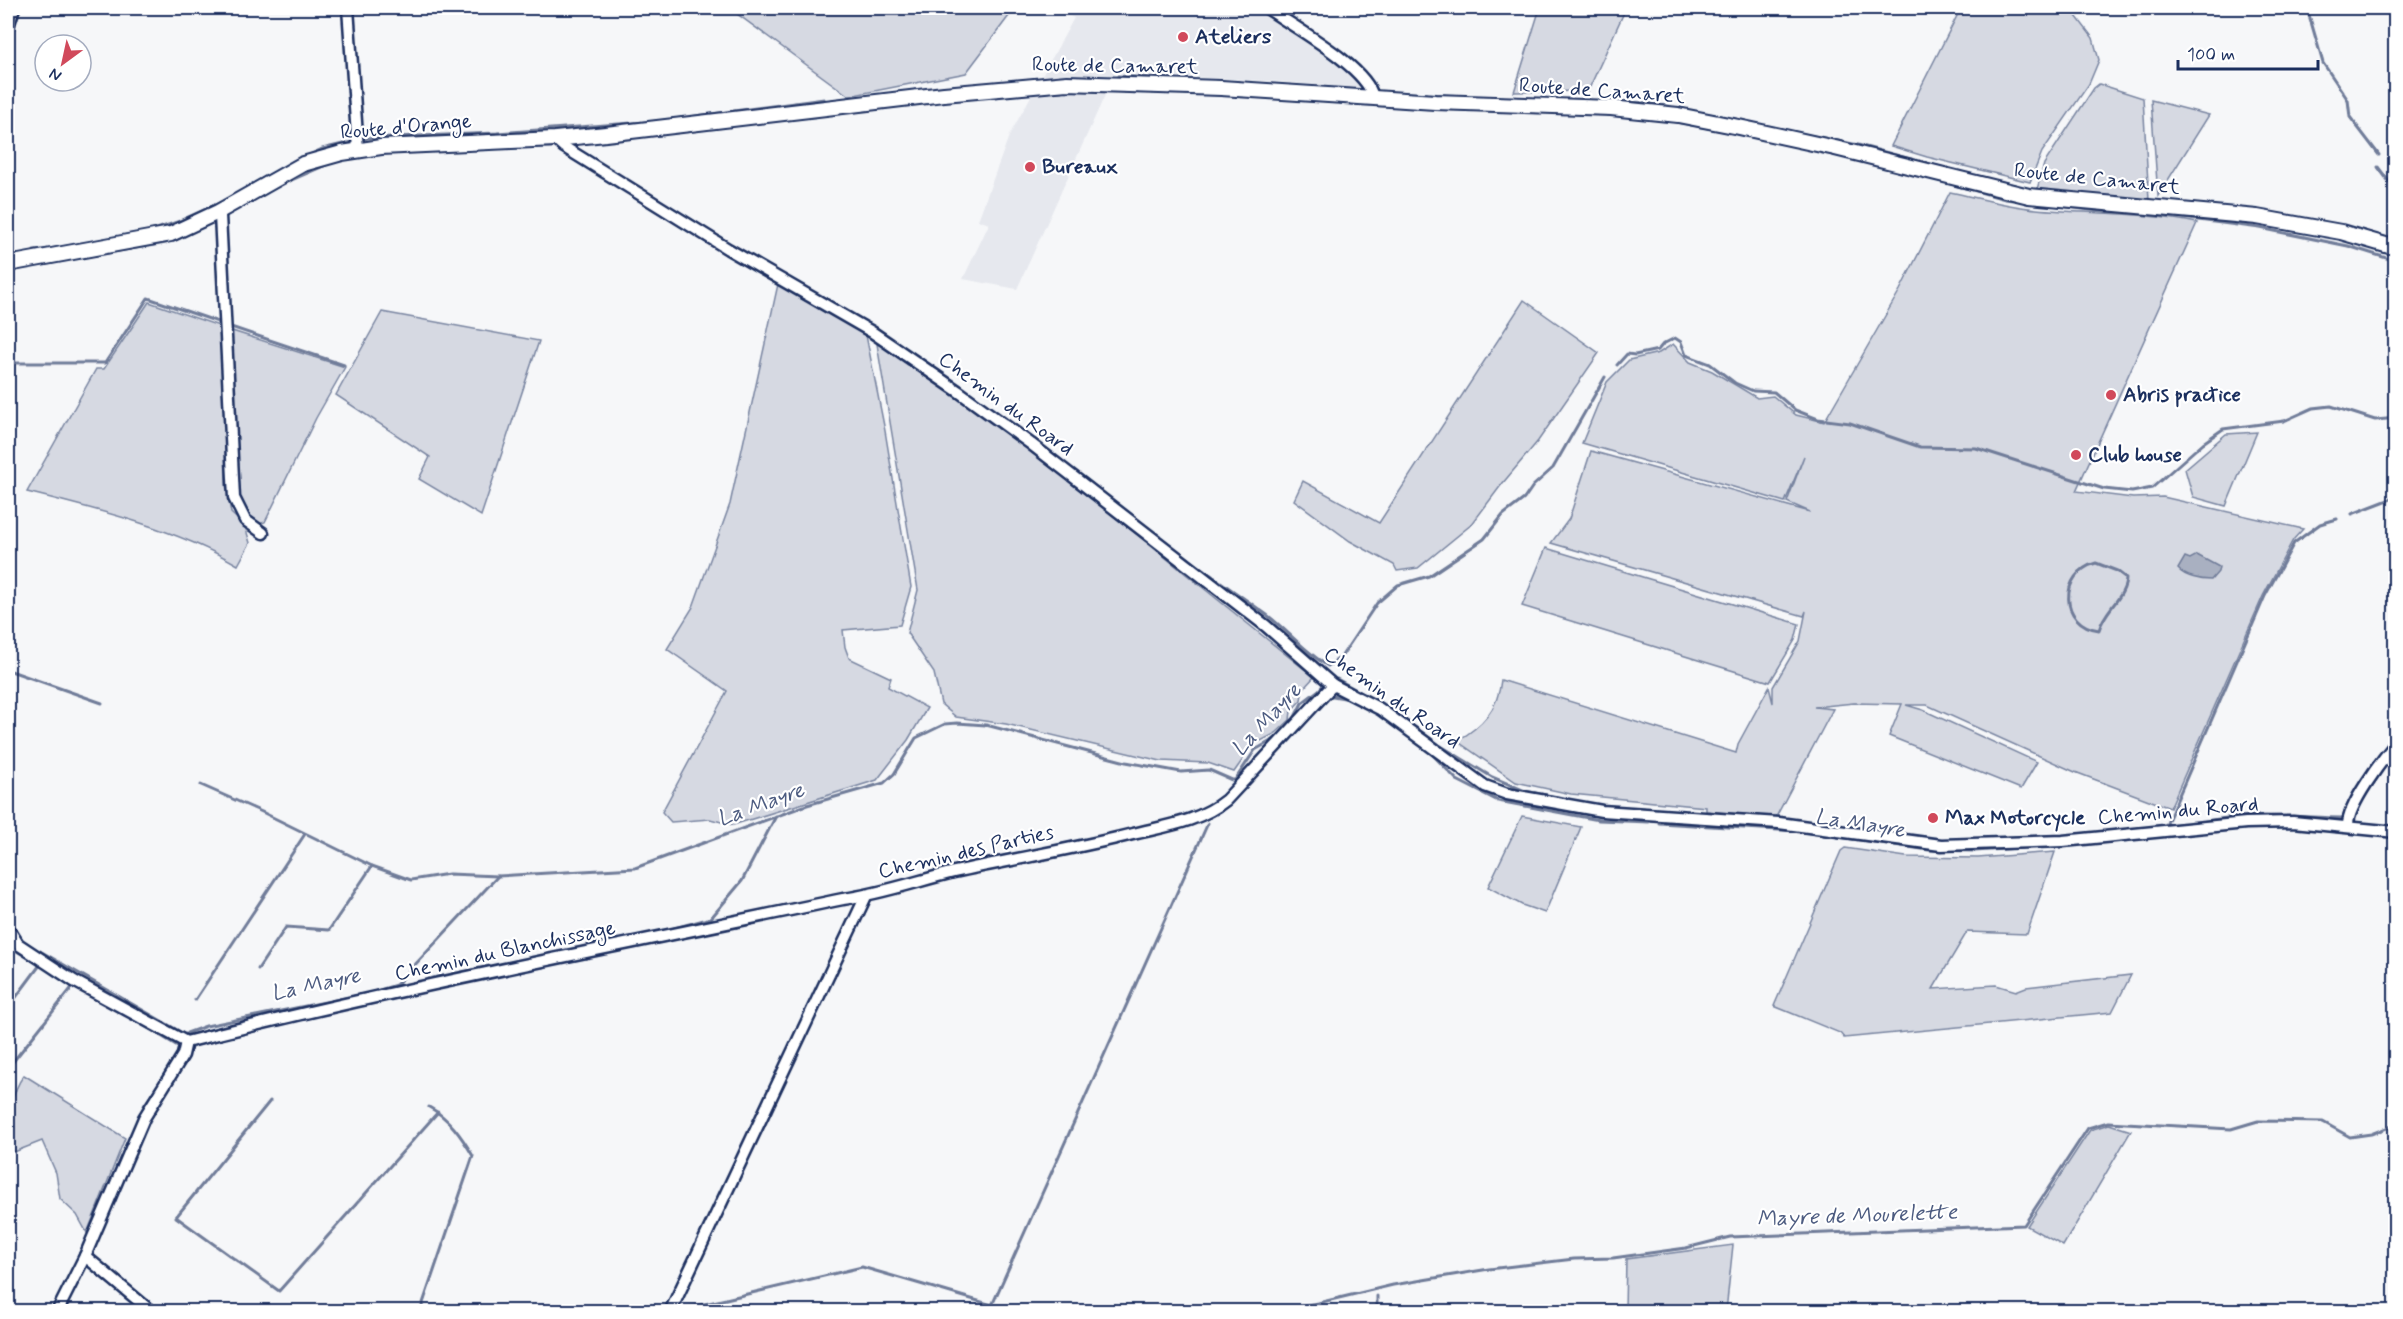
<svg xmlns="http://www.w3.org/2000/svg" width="2403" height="1319" font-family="Mynerve,sans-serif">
	<rect width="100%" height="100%" fill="#f6f7f9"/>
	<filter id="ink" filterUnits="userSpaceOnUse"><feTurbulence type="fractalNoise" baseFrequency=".0167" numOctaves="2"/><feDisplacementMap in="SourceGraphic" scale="12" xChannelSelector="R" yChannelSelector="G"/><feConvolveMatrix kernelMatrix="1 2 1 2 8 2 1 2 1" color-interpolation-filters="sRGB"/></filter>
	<g filter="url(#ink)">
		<path fill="#e6e8ee" d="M1053 8H1260L1356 76 1360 89 1283 82 1115 73 1017 289 963 279 989 224 978 220 1009 136 1074 18Z"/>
		<g fill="#d6d9e2" stroke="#7884a0" stroke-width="1.5">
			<path d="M729 8H1015L966 73 849 96Z"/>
			<path d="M1540 8H1626L1588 91 1514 92Z"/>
			<path d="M1961 8H2070L2093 38 2099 60 2089 84 2042 152 2030 182 1927 157 1891 146Z"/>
			<path d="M2099 84 2143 98 2149 200 2036 193 2044 164 2094 88Z"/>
			<path d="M2151 100 2209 115 2158 196Z"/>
			<path d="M1950 192C1979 198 2007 206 2036 209 2090 214 2144 212 2197 223L2076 491 2133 498 2163 497 2303 529 2293 540 2263 596 2170 808 2075 772 1927 705H1906L1923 710 2037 762 2021 789 1889 736 1902 704 1854 703 1814 707 1833 709 1776 817 1706 811V807L1571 794 1516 782 1457 741C1482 726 1498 710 1501 680L1736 753 1738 744 1769 687 1773 703V687L1800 641 1806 611 1804 616 1551 543 1569 519 1591 451 1810 512 1787 502 1804 456 1785 502 1582 443 1607 382 1629 360 1659 353 1673 344 1690 362 1712 371 1757 398 1773 396 1796 415 1824 422 1900 290Z"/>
			<path d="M778 284 865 330 885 431 911 587 900 625 843 630 845 647 849 658 891 678 888 687 927 708 908 740 877 780 733 825 710 819 671 822 662 812 727 691 667 649 693 607 730 504Z"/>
			<path d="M1524 300 1599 353 1538 441 1502 484 1472 524 1418 568 1397 571 1394 565 1350 541 1294 500 1303 481 1379 523Z"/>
			<path d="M149 302 222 327 226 485 231 513 245 526 250 543 238 565C174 528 99 510 27 492L96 369H104Z"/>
			<path d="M382 312 539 341 481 516 419 479 430 457 336 395Z"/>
			<path d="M229 330 345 367 316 418 265 522 259 524 251 519 237 491Z"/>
			<path d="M877 344 889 347 1018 439 1314 677 1303 689 1301 700 1291 711 1290 720 1276 733 1253 745 1234 772 1208 763 1161 761 1006 724 956 717 941 704 934 673 907 633 918 590Z"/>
			<path d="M2257 432 2226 506 2193 497 2185 469 2226 434Z"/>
			<path d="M1546 548 1799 624 1795 640 1770 682 1522 606Z"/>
			<path d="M1522 816 1581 827 1545 913 1522 905 1488 887Z"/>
			<path d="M1845 848 1906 857 1978 858 2055 852 2027 934 1967 932 1933 989 1996 985 2016 991 2026 987 2131 975 2112 1012 1844 1038 1840 1033 1774 1006 1841 851Z"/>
			<path d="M24 1075 125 1138 87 1233 77 1215 60 1199 56 1173 42 1141 9 1154 8 1152C7 1127 9 1095 24 1075Z"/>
			<path d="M2109 1124 2131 1131 2063 1246 2027 1226 2090 1130Z"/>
			<path d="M1733 1245 1726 1311H1625L1626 1259Z"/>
		</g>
		<path fill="#a9b0c1" stroke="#707c99" stroke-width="1.5" d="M2197 555 2219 567 2218 572 2211 580C2201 580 2185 577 2178 569L2185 557 2190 559Z"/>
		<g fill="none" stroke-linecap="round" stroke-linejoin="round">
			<g stroke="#707c99" stroke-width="3">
				<path d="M2307 8 2323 63 2348 100 2350 117 2379 155"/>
				<path d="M1118 76 1362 90"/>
				<path d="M1057 91 1071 90"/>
				<path d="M1410 93 1457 96"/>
				<path d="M1604 101 1647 103 1675 108"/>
				<path d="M934 102 955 100"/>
				<path d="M1480 110 1590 114"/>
				<path d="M1597 114 1617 115"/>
				<path d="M1666 120 1745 135"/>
				<path d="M1773 128 1858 145 1956 171"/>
				<path d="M523 147H551"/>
				<path d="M307 156 322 149 368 138 497 133 659 121 824 99"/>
				<path d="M2378 167 2396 191"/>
				<path d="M1926 177 2005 199 2022 201"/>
				<path d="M1998 181 2025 188"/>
				<path d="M278 186 333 162"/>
				<path d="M233 196 269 175"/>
				<path d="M2052 205 2099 211 2147 214"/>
				<path d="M2160 215 2260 228 2348 246 2396 261"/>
				<path d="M151 231 177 222 228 199"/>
				<path d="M34 251 71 246"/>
				<path d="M89 256 166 243 206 225"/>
				<path d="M48 263 71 259"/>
				<path d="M228 326 344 365"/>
				<path d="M8 363H105L148 298 221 323"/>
				<path d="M1617 365 1627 354 1635 355 1658 350 1663 344 1675 338 1681 342 1686 355 1710 364 1735 383 1753 391 1774 392 1795 410 1818 419 1850 423 1920 447 1976 448 2104 489 2132 492 2152 488 2203 443 2223 429 2284 421 2313 408 2331 406 2375 420 2387 419 2396 415"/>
				<path d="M2352 514 2396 497"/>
				<path d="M1183 554C1210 576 1239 594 1267 615 1288 631 1305 652 1328 666L1341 657 1377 603 1398 585 1429 576 1484 539 1503 515 1524 499 1533 486 1553 468 1605 377"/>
				<path d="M2096 563 2117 571 2126 578C2126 597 2104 610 2099 630 2059 625 2059 573 2096 563Z"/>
				<path d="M8 670 102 703"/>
				<path d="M1337 679 1390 709 1438 744"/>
				<path d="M1327 695 1350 699"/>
				<path d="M1293 721 1302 703 1319 690 1326 682"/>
				<path d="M1441 746 1492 777 1525 791 1571 800"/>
				<path d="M1430 752 1457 780 1498 801 1599 820 1649 822"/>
				<path d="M201 785 262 812 372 866 411 880 449 874 498 876"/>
				<path d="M2201 822C2248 812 2294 817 2342 818L2347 812"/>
				<path d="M1659 823 1797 831 1929 850 1975 851 2034 847"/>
				<path d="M2167 823 2265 596 2294 543 2320 524 2337 519"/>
				<path d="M2049 847 2087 844"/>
				<path d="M660 932 711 918 742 881 776 816"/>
				<path d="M8 938 15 950 52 972"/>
				<path d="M40 951 186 1035"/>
				<path d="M563 952 597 944"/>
				<path d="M258 969 286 927 329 930 372 866"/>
				<path d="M396 985H410"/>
				<path d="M195 1000 305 834"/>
				<path d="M8 1008 40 965"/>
				<path d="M128 1016 181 1048"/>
				<path d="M185 1037 187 1033 206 1026 370 993 396 985 498 876 635 868 807 805 884 783 894 774 916 738 945 724 957 723 986 725 1126 762 1181 772 1209 770 1232 780H1235L1255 750 1278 737"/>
				<path d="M8 1068 74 985"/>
				<path d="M270 1101 176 1217 279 1291 438 1112"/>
				<path d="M103 1200 145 1104 167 1072"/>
				<path d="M675 1311 862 1267 992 1305"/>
				<path d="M420 1312 473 1156C462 1137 449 1118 429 1107"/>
				<path d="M989 1312 1208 823"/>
				<path d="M1268 1312 1318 1303 1393 1285 1489 1269 1574 1259 1613 1258 1686 1248 1730 1237 2024 1225 2088 1128 2108 1122 2231 1129 2258 1121 2323 1122 2350 1137 2371 1134 2392 1126 2396 1127"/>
				<path d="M1377 1312V1296"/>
			</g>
			<defs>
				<g id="minor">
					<path d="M348 8 358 150"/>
					<path d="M1267 8C1293 27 1366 66 1373 97"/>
					<path d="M8 27 14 8"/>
					<path d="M555 139 564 147 728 249 872 332 958 391 1031 444 1266 626 1333 685 1380 709 1485 786 1507 794 1602 811 1779 823 1941 845 2063 841 2246 823 2293 822 2396 832"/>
					<path d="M218 212 220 215 234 498 245 520 263 533"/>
					<path d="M2348 826C2347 806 2382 760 2396 743"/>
					<path d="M8 928 18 944 74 981 186 1042C403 987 624 945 843 899 881 894 917 881 954 872 1013 859 1074 849 1133 834 1165 826 1199 822 1226 800L1333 685"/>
					<path d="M85 1256 152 1312"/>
					<path d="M57 1312 85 1256 144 1118 183 1055 186 1042"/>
					<path d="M670 1312 866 896"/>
				</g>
				<path id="secondary" d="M8 264 171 234 218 212 303 164 342 153 381 147 555 139 606 134 944 94 1067 83 1221 88 1435 102 1611 108 1678 115 1739 127 1835 148 2029 196 2257 217 2341 232 2396 248"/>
			</defs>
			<use href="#minor" stroke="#1b2f5e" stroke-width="15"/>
			<use href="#secondary" stroke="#1b2f5e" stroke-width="18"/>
			<use href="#minor" stroke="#fff" stroke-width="10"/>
			<use href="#secondary" stroke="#fff" stroke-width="14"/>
		</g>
	</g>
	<g fill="#d1495b" stroke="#fff" stroke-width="2">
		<circle cx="1183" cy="37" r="6"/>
		<circle cx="1030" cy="167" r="6"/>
		<circle cx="2111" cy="395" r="6"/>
		<circle cx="2076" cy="455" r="6"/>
		<circle cx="1933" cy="818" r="6"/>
	</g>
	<g text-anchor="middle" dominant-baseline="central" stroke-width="4.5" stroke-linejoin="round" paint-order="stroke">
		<g font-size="21" font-weight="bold" fill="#1b2f5e" stroke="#fff" text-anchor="start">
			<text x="1195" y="37">Ateliers</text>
			<text x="1042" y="167">Bureaux</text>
			<text x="2123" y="395">Abris practice</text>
			<text x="2088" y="455">Club house</text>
			<text x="1945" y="818">Max Motorcycle</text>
		</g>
		<g font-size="21" fill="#1b2f5e" stroke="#fff">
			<text transform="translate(1115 66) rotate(1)">Route de Camaret</text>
			<text transform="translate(1602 91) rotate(4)">Route de Camaret</text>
			<text transform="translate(406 127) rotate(-5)">Route d'Orange</text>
			<text transform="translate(2097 179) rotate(6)">Route de Camaret</text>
			<text transform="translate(1006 404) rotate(36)">Chemin du Roard</text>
			<text transform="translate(1392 698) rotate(35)">Chemin du Roard</text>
			<text transform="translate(2178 811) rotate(-5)">Chemin du Roard</text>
			<text transform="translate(966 852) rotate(-13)">Chemin des Parties</text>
			<text transform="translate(505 951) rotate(-12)">Chemin du Blanchissage</text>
		</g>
		<g font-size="22" font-style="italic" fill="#4d5c81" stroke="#fff">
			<text transform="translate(1267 720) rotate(-47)">La Mayre</text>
			<text transform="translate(761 805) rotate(-20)">La Mayre</text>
			<text transform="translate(1860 824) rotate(9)">La Mayre</text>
			<text transform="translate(316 985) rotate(-12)">La Mayre</text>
			<text transform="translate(1857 1216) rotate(-2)">Mayre de Mourelette</text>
		</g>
	</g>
	<rect width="2403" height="1319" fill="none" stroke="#fff" stroke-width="30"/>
	<rect x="15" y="15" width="2373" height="1289" fill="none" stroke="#1b2f5e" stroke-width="2" filter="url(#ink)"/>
	<g transform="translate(63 63) rotate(213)"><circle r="28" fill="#ffffff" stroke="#a4acbf" stroke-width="1.5"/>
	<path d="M0-4.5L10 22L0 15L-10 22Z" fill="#d1495b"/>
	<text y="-9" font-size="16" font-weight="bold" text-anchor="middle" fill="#1b2f5e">N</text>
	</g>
	<path d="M2178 60v9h140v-9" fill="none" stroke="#1b2f5e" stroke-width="3"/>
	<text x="2187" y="60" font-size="18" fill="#1b2f5e" stroke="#ffffff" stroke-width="4.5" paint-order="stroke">100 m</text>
</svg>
